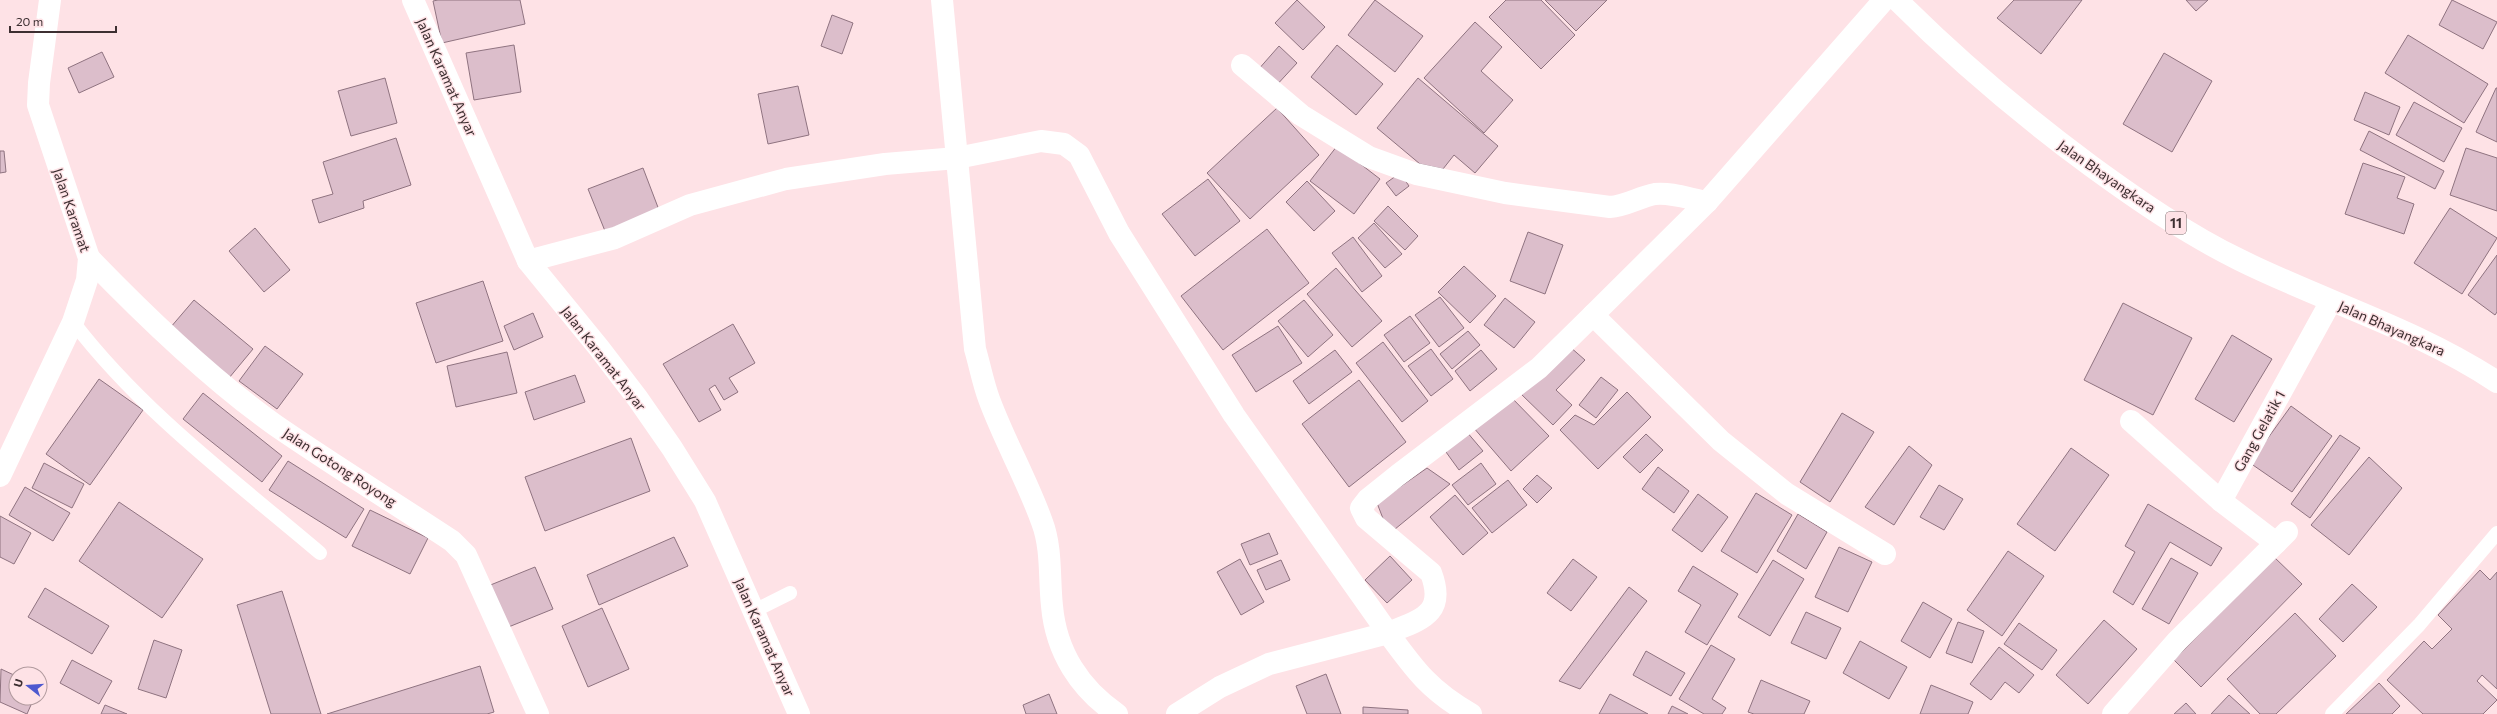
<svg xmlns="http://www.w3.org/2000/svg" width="2497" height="714" font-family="Commissioner,sans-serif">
	<rect width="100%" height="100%" fill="#fee2e6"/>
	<g fill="#dcbecb" stroke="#8f7380">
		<path d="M438 0H520L525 24 442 43 433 1Z"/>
		<path d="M1297 0 1325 27 1303 50 1275 23Z"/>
		<path d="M1375 0 1423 36 1395 72 1348 35Z"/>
		<path d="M1506 0H1541L1575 35 1541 69 1489 17Z"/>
		<path d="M1545 0H1607L1576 31Z"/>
		<path d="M2014 0H2082L2041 54 1997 18Z"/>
		<path d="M2186 0H2208L2196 11Z"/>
		<path d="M2452 0 2497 22 2483 49 2439 25Z"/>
		<path d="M832 15 853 23 842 54 821 46Z"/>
		<path d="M1475 22 1502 47 1481 71 1513 100 1484 133 1424 78Z"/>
		<path d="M2408 35 2488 84 2464 123 2385 73Z"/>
		<path d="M514 45 521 92 474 100 466 53Z"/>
		<path d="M1337 45 1383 84 1356 115 1311 77Z"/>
		<path d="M1279 46 1297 63 1274 88 1257 71Z"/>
		<path d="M102 52 114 77 79 93 68 68Z"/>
		<path d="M2164 53 2212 81 2172 152 2123 124Z"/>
		<path d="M385 78 397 123 351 136 338 91Z"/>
		<path d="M1418 78 1498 146 1475 173 1454 155 1443 169 1420 164 1377 128Z"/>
		<path d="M798 86 809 135 768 144 758 94Z"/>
		<path d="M2496 88H2497V142L2476 132Z"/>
		<path d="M2365 92 2400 107 2389 135 2354 120Z"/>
		<path d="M2414 102 2462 128 2444 162 2396 135Z"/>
		<path d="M1277 108 1319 155 1250 219 1207 173Z"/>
		<path d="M2369 131 2444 171 2435 189 2360 150Z"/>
		<path d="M396 138 411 185 363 201 364 208 319 223 312 200 333 194 323 162Z"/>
		<path d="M1337 146 1380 179 1354 214 1310 181Z"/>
		<path d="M2466 148 2497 158V211L2450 195Z"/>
		<path d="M0 151H4L6 172 0 173Z"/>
		<path d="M2363 163 2405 177 2397 198 2414 204 2404 234 2345 214Z"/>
		<path d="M643 168 659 210 605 231 588 189Z"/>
		<path d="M1400 173 1409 186 1396 196 1386 183Z"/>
		<path d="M1208 179 1240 221 1195 256 1162 214Z"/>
		<path d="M1307 181 1335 211 1314 231 1286 202Z"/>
		<path d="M1388 206 1418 236 1405 250 1374 221Z"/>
		<path d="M2450 208 2497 238 2462 294 2414 263Z"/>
		<path d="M1374 223 1402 254 1385 268 1358 238Z"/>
		<path d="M255 228 290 270 264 292 229 251Z"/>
		<path d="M1267 229 1309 283 1223 350 1181 296Z"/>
		<path d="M1528 232 1563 245 1545 294 1510 281Z"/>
		<path d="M1353 237 1382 276 1362 292 1332 253Z"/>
		<path d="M2497 255V312L2495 315 2468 295Z"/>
		<path d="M1464 266 1496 296 1470 323 1438 292Z"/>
		<path d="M1336 268 1382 321 1352 347 1307 294Z"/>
		<path d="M483 281 503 341 436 363 416 303Z"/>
		<path d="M1440 297 1464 328 1439 347 1415 315Z"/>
		<path d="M1505 298 1535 322 1514 348 1484 325Z"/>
		<path d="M194 300 253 349 229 378 170 328Z"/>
		<path d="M1304 300 1333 335 1308 357 1278 321Z"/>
		<path d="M2123 303 2192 338 2153 415 2084 380Z"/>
		<path d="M533 313 543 337 514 350 504 326Z"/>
		<path d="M1410 316 1430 343 1404 362 1384 335Z"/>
		<path d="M733 324 755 363 729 378 738 392 724 400 715 385 709 389 721 410 699 422 663 364Z"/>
		<path d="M1278 326 1302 363 1256 392 1232 355Z"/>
		<path d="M1468 331 1480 345 1452 369 1440 354Z"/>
		<path d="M2232 335 2272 359 2234 422 2195 399Z"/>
		<path d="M1383 342 1428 401 1402 422 1356 363Z"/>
		<path d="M265 346 303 374 277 409 239 381Z"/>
		<path d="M1569 346 1585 360 1556 390 1572 405 1553 425 1521 394Z"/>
		<path d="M1431 349 1453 379 1431 396 1408 366Z"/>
		<path d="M1335 350 1352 372 1309 404 1293 381Z"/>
		<path d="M1481 350 1497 369 1470 391 1455 371Z"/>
		<path d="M507 352 517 393 456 407 447 366Z"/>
		<path d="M575 375 585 402 534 420 525 392Z"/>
		<path d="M1601 377 1618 390 1596 418 1579 405Z"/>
		<path d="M99 379 143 410 90 485 46 454Z"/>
		<path d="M1359 380 1406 442 1349 487 1302 424Z"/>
		<path d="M1627 392 1651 417 1598 469 1560 430 1575 415 1594 425Z"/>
		<path d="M203 393 282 456 262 482 183 419Z"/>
		<path d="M1510 396 1549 436 1511 471 1473 427Z"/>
		<path d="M2291 406 2332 436 2292 492 2250 463Z"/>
		<path d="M1842 413 1874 432 1830 502 1800 482Z"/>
		<path d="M1466 431 1483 451 1459 470 1446 452Z"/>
		<path d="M1646 434 1663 450 1640 473 1623 457Z"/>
		<path d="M2340 435 2360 448 2310 518 2291 504Z"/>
		<path d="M631 438 650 491 545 531 525 477Z"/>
		<path d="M1909 446 1932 465 1894 525 1865 507Z"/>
		<path d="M2071 448 2109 475 2055 551 2017 524Z"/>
		<path d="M2369 457 2402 488 2349 555 2311 525Z"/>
		<path d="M288 461 364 509 346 538 269 490Z"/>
		<path d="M44 463 84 484 72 508 32 488Z"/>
		<path d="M1481 463 1496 484 1468 505 1452 485Z"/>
		<path d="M1658 467 1689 491 1674 513 1642 489Z"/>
		<path d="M1427 468 1450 484 1389 534 1377 503Z"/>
		<path d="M1537 475 1552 488 1537 503 1523 489Z"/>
		<path d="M1508 480 1527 505 1492 533 1472 508Z"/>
		<path d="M1939 485 1963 499 1944 530 1920 517Z"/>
		<path d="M25 487 70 513 53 541 9 515Z"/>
		<path d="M1756 493 1792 515 1757 573 1721 551Z"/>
		<path d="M1698 494 1728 517 1702 552 1672 530Z"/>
		<path d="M1455 495 1488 533 1463 555 1430 517Z"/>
		<path d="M119 502 203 559 162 618 79 561Z"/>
		<path d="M2148 504 2222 548 2211 566 2170 542 2133 605 2113 592 2135 552 2125 546Z"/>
		<path d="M370 510 428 538 410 574 352 546Z"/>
		<path d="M1798 514 1827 532 1806 569 1777 551Z"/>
		<path d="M0 516 31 533 14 564 0 557Z"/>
		<path d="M1269 533 1278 554 1250 565 1241 544Z"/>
		<path d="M674 537 688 566 599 605 587 575Z"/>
		<path d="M1839 547 1872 562 1848 612 1815 597Z"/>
		<path d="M2008 551 2044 576 2002 636 1967 610Z"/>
		<path d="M1390 556 1412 580 1387 603 1365 580Z"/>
		<path d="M2274 557 2302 584 2201 687 2174 660Z"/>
		<path d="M2171 558 2198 573 2169 624 2142 609Z"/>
		<path d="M1240 559 1264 602 1241 615 1217 572Z"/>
		<path d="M1573 559 1597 577 1571 611 1547 593Z"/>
		<path d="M1281 560 1290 580 1266 590 1257 570Z"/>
		<path d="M1773 560 1804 579 1770 636 1738 617Z"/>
		<path d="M1693 566 1738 594 1707 645 1685 632 1701 605 1678 591Z"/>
		<path d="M535 567 553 609 506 628 488 586Z"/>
		<path d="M2480 570 2490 580 2497 572V689L2482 675 2477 681 2497 700 2483 714H2423L2387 680 2424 641 2432 649 2452 629 2438 615Z"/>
		<path d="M2352 584 2377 607 2343 642 2319 619Z"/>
		<path d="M1629 587 1647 601 1580 689 1559 681Z"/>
		<path d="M45 588 109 626 92 654 28 617Z"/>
		<path d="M282 591 321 714H271L237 605Z"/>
		<path d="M1923 602 1952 619 1930 658 1901 641Z"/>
		<path d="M602 608 629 669 588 687 562 626Z"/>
		<path d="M1806 612 1841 628 1826 659 1791 643Z"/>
		<path d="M2295 613 2336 656 2276 714H2260L2227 679Z"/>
		<path d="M2104 620 2137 649 2088 704 2056 675Z"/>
		<path d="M1958 622 1984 631 1972 663 1946 653Z"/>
		<path d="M2019 623 2057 650 2042 670 2004 644Z"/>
		<path d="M154 640 182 650 166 698 138 689Z"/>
		<path d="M1860 641 1907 667 1889 699 1843 673Z"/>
		<path d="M1711 645 1735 659 1712 699 1726 708 1722 714H1704L1679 699Z"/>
		<path d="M1999 647 2034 675 2019 693 2005 682 1991 700 1970 684Z"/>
		<path d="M1646 651 1685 673 1671 696 1633 675Z"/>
		<path d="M72 660 112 681 99 704 60 683Z"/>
		<path d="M480 666 494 712 487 714H327Z"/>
		<path d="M1 669 16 676V698H34L27 714 0 702Z"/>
		<path d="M1326 674 1341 714H1307L1296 686Z"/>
		<path d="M1761 680 1810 701 1804 714H1754L1748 712Z"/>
		<path d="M2379 683 2400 706 2392 714H2346Z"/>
		<path d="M1931 685 1973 702 1968 714H1920Z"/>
		<path d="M1049 694 1057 714H1026L1023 705Z"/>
		<path d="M1610 694 1648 714H1599Z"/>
		<path d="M2229 695 2250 714H2211Z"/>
		<path d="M2186 703 2196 714H2174Z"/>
		<path d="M105 705 127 714H101Z"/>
		<path d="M1672 706 1688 714H1668Z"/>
		<path d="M1363 707 1408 710V714H1363Z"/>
	</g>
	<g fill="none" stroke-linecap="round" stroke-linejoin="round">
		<g stroke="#fff" stroke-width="14">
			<path d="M73 322C142 412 234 480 320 553"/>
			<path d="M754 611 790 593"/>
			<path d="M2332 714 2419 625 2497 533"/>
		</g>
		<g stroke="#fff" stroke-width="22">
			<path d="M413 0 528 261 599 348 638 399 672 448 705 501 799 714"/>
			<path d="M942 0 975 349C980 366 983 383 989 399 1004 440 1027 480 1042 522 1052 548 1049 579 1052 606 1056 652 1080 689 1117 714"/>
			<path d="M1884 0 1707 202 1593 315 1721 441 1787 494 1885 554"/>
			<path d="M1242 65 1301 115 1369 157 1416 174 1505 193 1610 207C1626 206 1639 197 1655 194 1671 192 1690 199 1707 202"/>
			<path d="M89 258C145 316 209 378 275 425 333 465 393 502 452 541L466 555 538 714"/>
			<path d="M528 261 615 238 690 205 786 179 885 164 957 158 1041 141 1064 144 1079 155 1119 233 1234 415 1388 633C1419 620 1447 615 1431 573L1366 518 1361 508 1368 499 1398 475 1539 368 1593 315"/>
			<path d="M2131 421 2221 501"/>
			<path d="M2276 543 2221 501 2331 301"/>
			<path d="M1177 714 1220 687 1269 664 1388 633C1415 670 1430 691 1471 714"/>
			<path d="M2113 714 2177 641 2287 532"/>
		</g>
		<path stroke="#fff" stroke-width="22" d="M0 476 73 322 87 280 89 258 38 105 39 83 50 0"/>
		<path stroke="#fff" stroke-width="22" d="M1897 0C1957 60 2022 115 2091 166 2139 201 2187 234 2240 260 2325 302 2417 329 2497 382"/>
	</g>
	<g text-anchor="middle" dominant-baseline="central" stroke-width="3" stroke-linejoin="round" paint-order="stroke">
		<rect fill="#fee2e6" stroke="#776567" stroke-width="1" x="2166" y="212" width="20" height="22" rx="3"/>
		<g font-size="13" font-weight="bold" fill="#3d2f31">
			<text x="2176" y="223">11</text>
		</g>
		<g font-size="14" fill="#3d2f31" stroke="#fee2e6">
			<text transform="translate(447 77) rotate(66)">Jalan Karamat Anyar</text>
			<text transform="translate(2107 176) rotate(35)">Jalan Bhayangkara</text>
			<text transform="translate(72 210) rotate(71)">Jalan Karamat</text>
			<text transform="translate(2392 328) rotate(24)">Jalan Bhayangkara</text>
			<text transform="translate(604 358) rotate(52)">Jalan Karamat Anyar</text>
			<text transform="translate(2259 431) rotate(-61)">Gang Gelatik 1</text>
			<text transform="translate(340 467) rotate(33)">Jalan Gotong Royong</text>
			<text transform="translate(765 637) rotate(66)">Jalan Karamat Anyar</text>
		</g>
	</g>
	<g transform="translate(28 686) rotate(287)"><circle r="19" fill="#fee2e6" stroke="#b19a9e"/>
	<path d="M0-3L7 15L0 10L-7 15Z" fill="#4e59cf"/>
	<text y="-6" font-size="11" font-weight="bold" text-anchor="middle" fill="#3d2f31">U</text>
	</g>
	<path d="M10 26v6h106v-6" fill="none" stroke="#3d2f31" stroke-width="2"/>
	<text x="16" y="26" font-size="12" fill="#3d2f31" stroke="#fee2e6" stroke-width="3" paint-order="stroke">20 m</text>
</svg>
